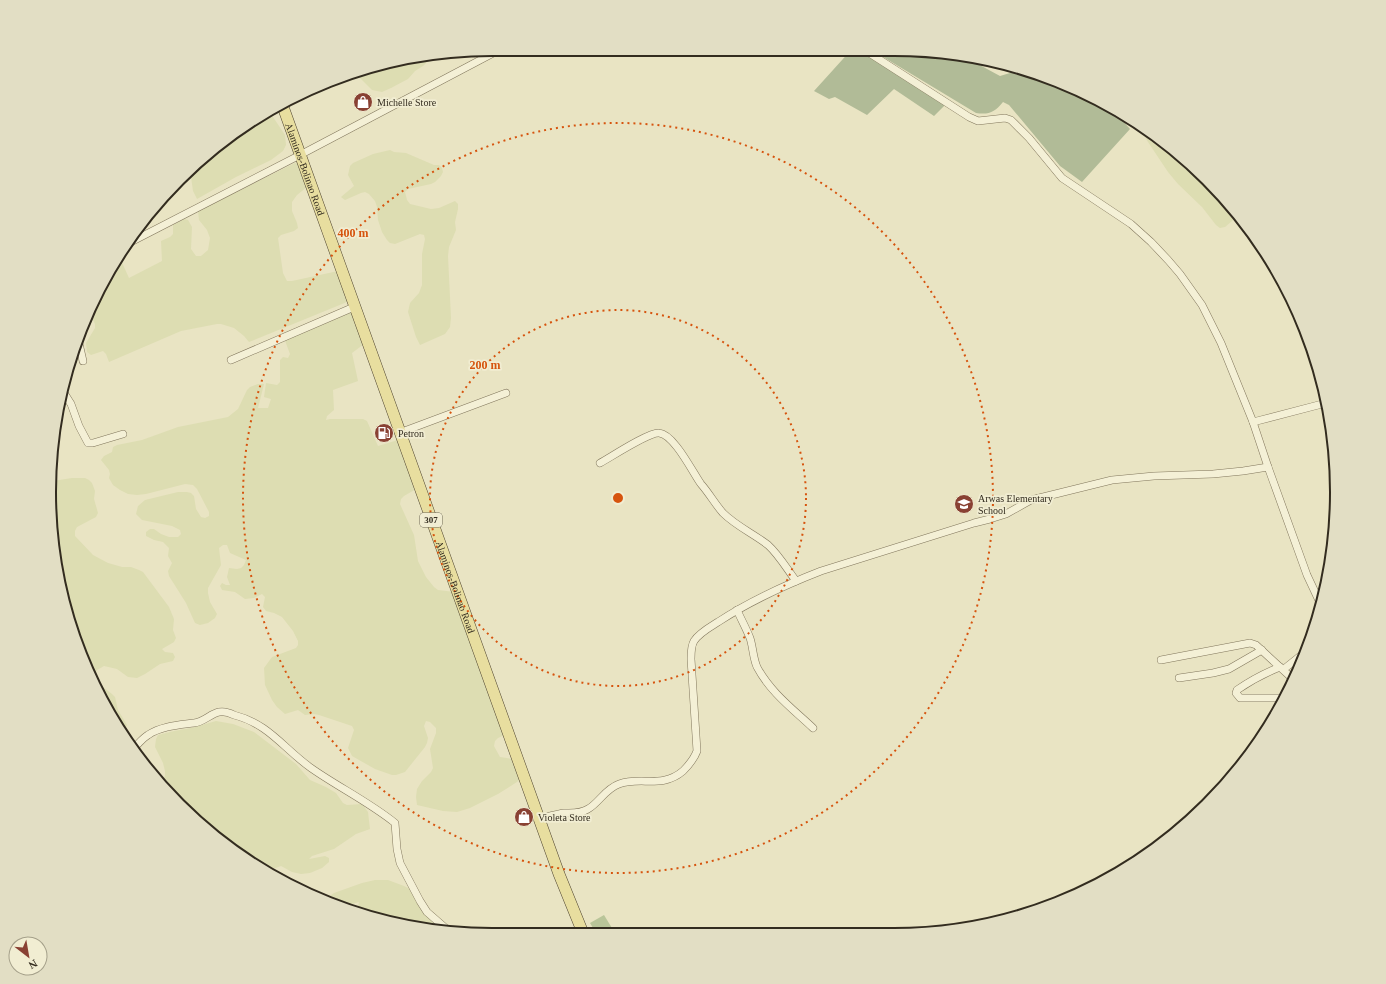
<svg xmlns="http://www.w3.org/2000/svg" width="1386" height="984" font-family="Georgia,serif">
	<rect width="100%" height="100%" fill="#e9e4c3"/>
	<g fill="#ddddb2">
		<path d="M427 58 426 63 423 66 415 71 408 79 391 88 382 92 372 90 354 72 377 64Z"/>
		<path d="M269 111 285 135 286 145 283 151 271 160 236 177 197 199 193 191 191 177 189 174 246 124Z"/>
		<path d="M1142 126 1164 141 1227 200 1238 215 1232 221 1225 227 1220 228 1216 225 1202 207 1178 184 1168 172 1148 142 1144 135Z"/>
		<path d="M390 150 394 152 406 153 434 165H439L442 168 443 172 441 176 435 182 431 184 408 189 405 192 407 200 410 204 431 209 439 208 455 201 458 204V209L455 222 456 230 449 247 448 256 451 318 450 327 445 334 420 345 416 337 408 312 410 303 419 293 422 285V254L425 239 424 235 420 234 395 244 390 243 387 240 382 232 378 220 377 207 375 201 369 194 365 192 361 193 345 200 341 197 354 186 348 175 350 166 353 163 373 154Z"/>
		<path d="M299 161 307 187 297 195 292 202V211L297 223 298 228 294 231 281 235 278 238 283 273 287 281H292L338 271 347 302 249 342 244 336 234 328 221 324H217L181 331 109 362 106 354 103 351 91 355 87 352 86 343 95 328V324L93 320 90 318 84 320 108 270 119 256 129 278 162 261 161 241 170 237 173 234V225L184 219 188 220 192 227 191 249 196 256H201L208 250 210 238 207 230 199 220 198 211Z"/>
		<path d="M353 308 364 344 352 353 358 381 333 390 334 410 327 416 326 420 330 419H363L367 421 378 446 398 440 416 489 404 496 401 499 400 504 414 535 418 561 426 577 434 587 438 590 455 592 507 734 498 738 495 741 494 746 500 757 513 759 520 779 517 782 498 794 470 808 457 812 443 811 417 805 416 797 417 789 422 781 431 772 433 768 430 749 436 733V728L430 722 426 721 424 726 428 738 427 743 425 747 405 772 396 775H392L375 769 352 756 348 748 354 730 352 726 319 715 314 714 305 715 298 710 285 714 277 707 272 700 265 685 264 668 272 657 296 648 298 645V641L293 631 282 617 274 613 266 611 263 607 265 597 262 594 254 598 245 599 235 592 222 590 220 586 222 583 226 585H230L227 577 229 568 237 569 241 568 244 565 246 560 230 553 227 545H223L219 548 221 565 208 588V593L210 602 217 614 215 618 208 623 200 625 195 623 186 603 169 576 168 571 172 563 168 556 169 548 163 542 154 540 146 536V532L150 529H154L161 534 169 537H178L181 534 180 530 172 526 142 520 136 514 138 506 145 500 178 492H187L191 493 194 496 196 509 201 517 205 518 209 516V512L197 489 193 485 185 484 146 494 137 495 128 494 120 490 113 485 109 478 110 474 109 470 101 460 104 456 112 452 113 447 117 445 142 440 178 427 228 417 238 409 247 390 250 387 258 384H264L258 408H268L271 399 264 397 266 383 277 385 280 382V360L283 357 288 358 290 354 284 338Z"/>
		<path d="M72 478H85L89 480 92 483 95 491 94 499 98 513 96 517 77 527 75 531V536L93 555 108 563 122 567H131L139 570 143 572 169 607 174 619 173 630 176 638 174 642 162 649 165 652 173 653 175 657 173 661 160 664 145 674 137 678 128 677 117 669 104 666 97 670 94 677 95 681 112 694 115 697 118 710 127 725 124 731 95 688 72 634 53 550V481Z"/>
		<path d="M216 721 233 724 254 732 296 764 310 780 326 787 336 793 343 803 347 805 362 804 368 812 370 829 356 834 334 849 312 856 309 859 325 856 329 858V862L322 868 310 873 301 874 292 872 281 866 267 871 223 844 159 784 165 776V771L163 763 155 747 156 739 158 735 174 731 191 728Z"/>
		<path d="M375 880H388L404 886 412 890 447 931 378 920 350 910 358 906 359 902 342 907 324 900 334 893 362 883Z"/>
	</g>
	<path fill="#b9c599" d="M604 915 615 933H596L590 923Z"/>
	<g fill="#b1bb97">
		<path d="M852 49H859L947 103 934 116 894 89 867 115 835 97 829 99 814 91Z"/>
		<path d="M870 49H894L963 56 1000 76 1010 73 1015 68 1063 83 1109 105 1130 129 1082 182 1060 166 1009 105 1003 102C995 112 989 115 976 113Z"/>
	</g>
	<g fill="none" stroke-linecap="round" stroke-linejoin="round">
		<defs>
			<g id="street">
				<path d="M863 49 969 117 978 121 1005 118 1011 120 1029 138 1062 178 1131 224 1151 242 1168 260 1180 274 1202 305 1221 343 1253 422 1268 467 1307 575 1322 607"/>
				<path d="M127 244 300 155 501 49"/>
				<path d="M78 339 83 361"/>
				<path d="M231 360 354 307"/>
				<path d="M64 393 71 404 79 426 88 443H93L123 434"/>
				<path d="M1253 422 1326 403"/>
				<path d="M399 433 506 393"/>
				<path d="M600 463C611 457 649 432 659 433 674 434 693 473 701 484 709 493 715 504 723 513 736 526 754 534 768 545 779 555 787 569 796 581"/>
				<path d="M737 610C741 619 746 628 750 638 753 647 753 658 757 667 770 692 794 710 813 728"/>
				<path d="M1161 660 1250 643 1256 645 1294 680"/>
				<path d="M1280 667C1265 673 1250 681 1237 690L1236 693 1240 698H1285"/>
				<path d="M1284 669 1304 653"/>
				<path d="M1179 678 1213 673 1229 669 1262 650"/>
				<path d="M136 746C140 742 143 738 148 735 161 726 179 725 194 723 204 722 210 714 219 712 224 711 230 713 234 715 269 724 283 748 311 768 338 787 369 802 395 823L397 849 400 863 420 901 427 912 450 932"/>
				<path d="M540 818C548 817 556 814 564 813 572 813 580 814 588 809 599 803 605 789 619 784 641 776 662 789 683 771 690 764 694 759 697 751L691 659C691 653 691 646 694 641 699 633 710 627 718 622 750 601 785 585 821 571L974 523 990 519 1006 514 1031 500 1112 480 1154 476 1213 474 1243 471 1268 467"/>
			</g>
			<g id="primary">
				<path id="s1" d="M282 104 559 874 583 933"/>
			</g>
		</defs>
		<use href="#street" stroke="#81765c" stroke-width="8"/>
		<use href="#primary" stroke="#4f4430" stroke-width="12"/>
		<use href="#street" stroke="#f4f0d6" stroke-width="7"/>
		<use href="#primary" stroke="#e8de9f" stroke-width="11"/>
	</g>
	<g fill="none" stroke="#d6540e" stroke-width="2" stroke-dasharray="2 4">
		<circle cx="618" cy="498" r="188"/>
		<circle cx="618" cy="498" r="375"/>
	</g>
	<defs>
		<symbol id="shop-disc" viewBox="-11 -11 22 22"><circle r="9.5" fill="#894133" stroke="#f1edd2"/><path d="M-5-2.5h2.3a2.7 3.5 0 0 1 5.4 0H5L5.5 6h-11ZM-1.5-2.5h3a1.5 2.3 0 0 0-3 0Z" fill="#fff"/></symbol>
		<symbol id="fuel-disc" viewBox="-11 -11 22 22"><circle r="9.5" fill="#894133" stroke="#f1edd2"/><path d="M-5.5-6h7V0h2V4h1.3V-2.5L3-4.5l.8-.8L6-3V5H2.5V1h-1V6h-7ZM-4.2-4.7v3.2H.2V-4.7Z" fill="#fff"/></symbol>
		<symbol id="school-disc" viewBox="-11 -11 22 22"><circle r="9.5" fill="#894133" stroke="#f1edd2"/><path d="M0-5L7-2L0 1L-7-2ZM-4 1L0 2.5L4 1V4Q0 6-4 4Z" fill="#fff"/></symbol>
	</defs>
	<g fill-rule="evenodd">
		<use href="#shop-disc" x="352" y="91" width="22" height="22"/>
		<use href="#fuel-disc" x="373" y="422" width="22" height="22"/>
		<use href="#school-disc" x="953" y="493" width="22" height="22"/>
		<use href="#shop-disc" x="513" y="806" width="22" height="22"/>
	</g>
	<g text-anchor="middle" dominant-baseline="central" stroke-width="3.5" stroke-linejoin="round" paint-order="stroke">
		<rect fill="#f1edd2" stroke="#6c6655" stroke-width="1" x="420" y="513" width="22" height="14" rx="3"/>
		<g font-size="9" font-weight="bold" fill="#332c1f">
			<text x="431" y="520">307</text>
		</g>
		<g font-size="10" fill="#332c1f" stroke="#f1edd2" text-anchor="start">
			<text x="377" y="102">Michelle Store</text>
			<text x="398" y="433">Petron</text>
			<text x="978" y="498">Arwas Elementary<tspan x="978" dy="12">School</tspan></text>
			<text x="538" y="817">Violeta Store</text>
		</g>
		<g font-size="10" fill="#332c1f" stroke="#f1edd2">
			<text stroke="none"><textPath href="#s1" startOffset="69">Alaminos-Bolinao Road</textPath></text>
			<text stroke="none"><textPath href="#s1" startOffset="513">Alaminos-Bolinao Road</textPath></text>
		</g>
	</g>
	<path d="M0 0H1386V984H0ZM492 56H894A436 436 0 0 1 1330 492V492A436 436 0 0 1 894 928H492A436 436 0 0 1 56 492V492A436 436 0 0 1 492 56Z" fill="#e2dec4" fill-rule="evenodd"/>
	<path fill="none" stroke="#332c1f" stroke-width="2" d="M492 56H894A436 436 0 0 1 1330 492V492A436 436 0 0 1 894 928H492A436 436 0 0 1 56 492V492A436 436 0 0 1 492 56Z"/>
	<circle cx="618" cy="498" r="6" fill="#d6540e" stroke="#f1edd2" stroke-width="2"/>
	<g font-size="12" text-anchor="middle" font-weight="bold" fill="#d6540e" stroke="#f1edd2" stroke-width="3.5" stroke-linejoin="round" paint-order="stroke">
		<text x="353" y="237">400 m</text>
		<text x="485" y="369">200 m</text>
	</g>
	<g transform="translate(28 956) rotate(149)"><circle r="19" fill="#f1edd2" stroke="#a5a08a"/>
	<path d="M0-3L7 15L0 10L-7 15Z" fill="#894133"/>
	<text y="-6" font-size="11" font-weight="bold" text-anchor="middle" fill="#332c1f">N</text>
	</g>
</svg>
